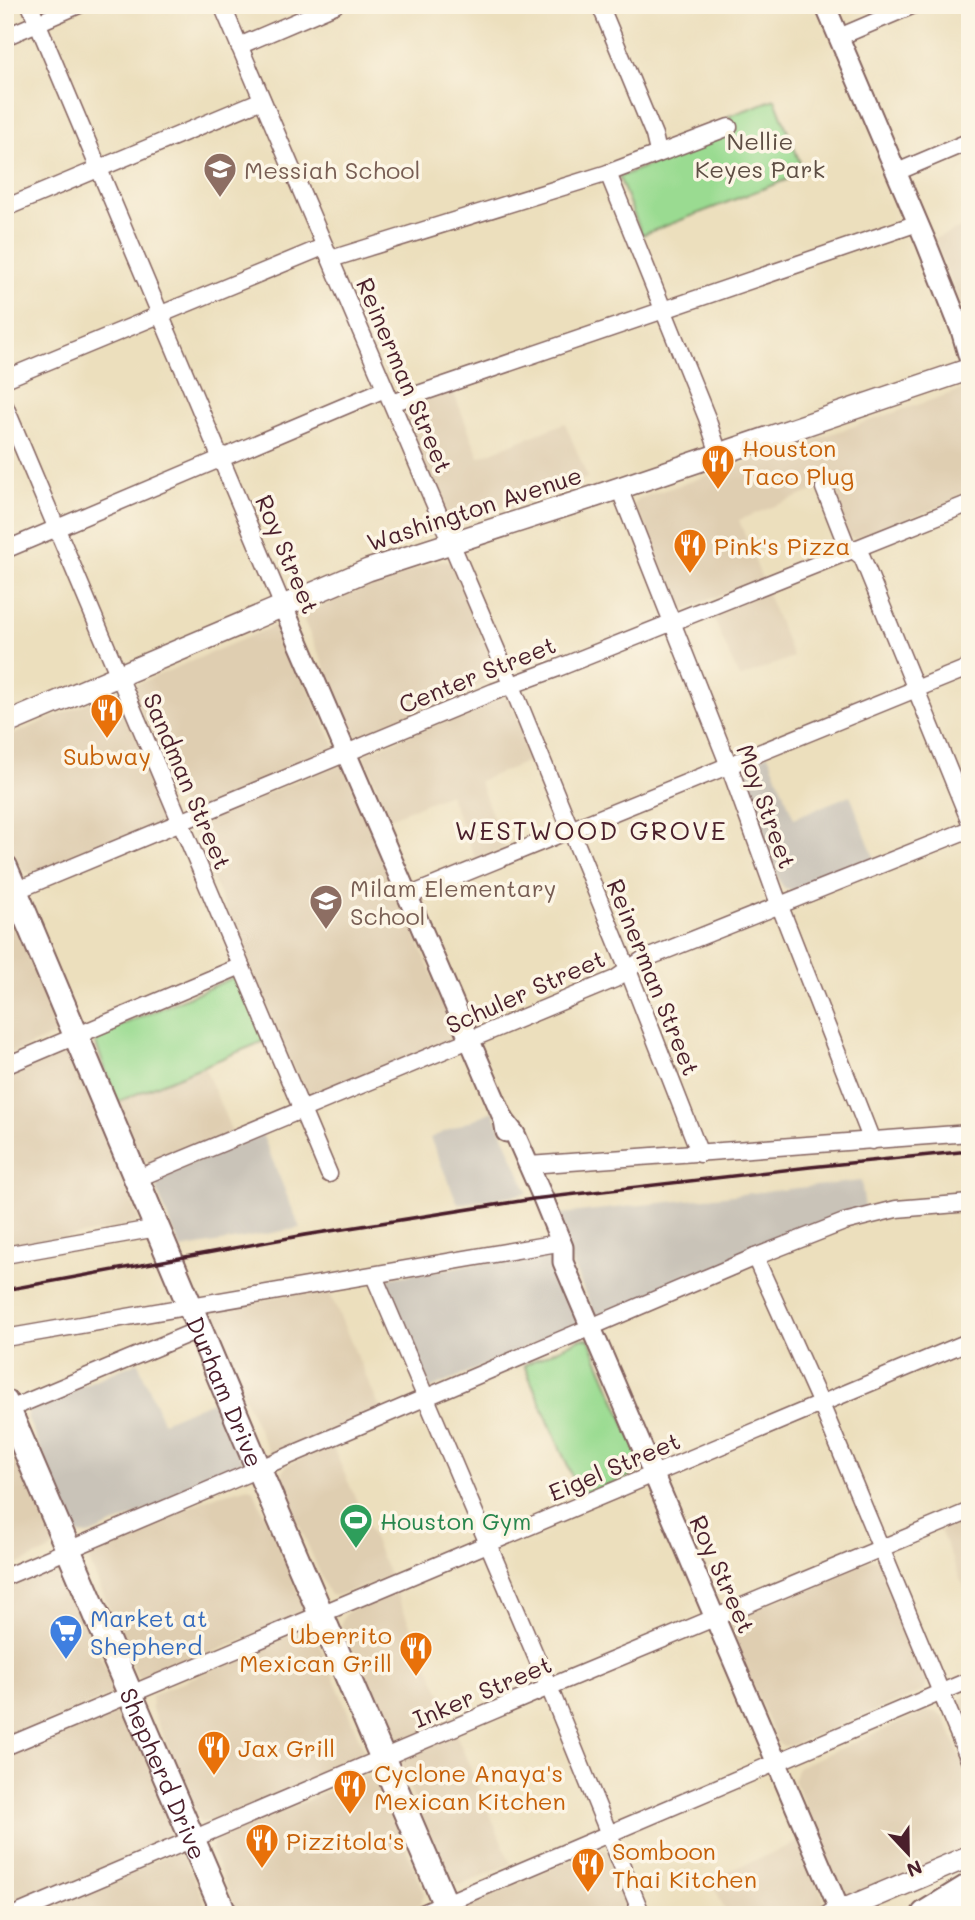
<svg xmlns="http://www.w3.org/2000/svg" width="975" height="1920" font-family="Mali,sans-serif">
	<rect width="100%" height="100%" fill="#fcf5e5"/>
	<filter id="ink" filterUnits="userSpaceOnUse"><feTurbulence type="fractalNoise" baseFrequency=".0143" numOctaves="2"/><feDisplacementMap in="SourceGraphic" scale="14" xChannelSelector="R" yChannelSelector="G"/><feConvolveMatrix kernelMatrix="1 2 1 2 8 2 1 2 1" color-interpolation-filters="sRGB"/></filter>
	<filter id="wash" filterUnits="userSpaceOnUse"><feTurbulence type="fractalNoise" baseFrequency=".00686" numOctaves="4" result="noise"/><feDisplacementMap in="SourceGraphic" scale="28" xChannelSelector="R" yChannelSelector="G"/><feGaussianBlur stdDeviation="1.57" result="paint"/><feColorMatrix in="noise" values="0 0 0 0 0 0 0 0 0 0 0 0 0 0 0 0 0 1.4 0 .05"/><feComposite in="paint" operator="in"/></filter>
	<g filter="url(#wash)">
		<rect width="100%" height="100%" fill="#ecdfbd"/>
		<g fill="#dfceb1">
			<path d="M970 224V330L934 239Z"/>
			<path d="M970 387V495L854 539 848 536 828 485 739 520 762 579 677 612 673 611 633 506 638 499Z"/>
			<path d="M452 388 479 457 565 423 588 478 448 526 399 406Z"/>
			<path d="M442 560 451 562 499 677 359 737H356L304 621 305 613 365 587Z"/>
			<path d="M765 589 793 657 739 678 711 612Z"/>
			<path d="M276 625 281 626 335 747 331 753 191 812 186 811 183 809 134 695 135 685Z"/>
			<path d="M113 694 119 696 172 817 167 821 36 874 25 872 21 868 5 832V738L106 695Z"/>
			<path d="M504 696 509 698 534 759 479 781 505 848 476 860 449 794 389 818 365 758 366 753Z"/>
			<path d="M343 763 458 1037 312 1098 304 1094 193 833 194 826 199 822 337 764Z"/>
			<path d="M5 907 9 909 59 1028 55 1035 5 1056Z"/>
			<path d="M60 1051 71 1055 139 1219 134 1225 5 1249V1075Z"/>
			<path d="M204 1066 232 1132 154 1163 144 1162 140 1157 117 1102Z"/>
			<path d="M327 1287 382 1413 282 1453 270 1452 267 1449 211 1323 210 1315 213 1310Z"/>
			<path d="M5 1432 54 1545 53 1549 5 1570Z"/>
			<path d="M332 1445 390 1577 336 1596 330 1595 327 1590 281 1482 283 1471 287 1465Z"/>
			<path d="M249 1487 254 1490 302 1602 303 1611 297 1617 148 1679H141L137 1675 89 1561 88 1554 92 1550 121 1535 218 1495Z"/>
			<path d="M970 1518V1602L940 1530Z"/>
			<path d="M873 1559 877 1560 881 1565 928 1681 926 1686 923 1691 790 1746H783L777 1742 726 1623 730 1619Z"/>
			<path d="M53 1567 62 1571 112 1682V1693L109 1696 5 1742V1587Z"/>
			<path d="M394 1589 454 1722 398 1742 387 1736 341 1624 345 1614 367 1601Z"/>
			<path d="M304 1629H310L315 1633 364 1750V1756L215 1821 200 1822 152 1710 151 1696Z"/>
			<path d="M970 1694V1736L958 1707 960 1700Z"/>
			<path d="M117 1710 129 1718 175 1830 174 1835 170 1841 5 1910V1756Z"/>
			<path d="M927 1711 936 1712 945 1719 970 1778V1848L849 1898H844L794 1780 797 1767Z"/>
			<path d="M456 1734 511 1864 461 1885 449 1880 402 1772 401 1765 404 1757Z"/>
			<path d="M367 1776 372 1777 379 1785 425 1893 420 1904 396 1915H239L211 1850 213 1842 361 1777Z"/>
			<path d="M800 1841 824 1899V1906L820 1912 813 1915H727L711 1879Z"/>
			<path d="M603 1849 609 1852 640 1915H464L466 1907 472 1903 587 1853Z"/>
			<path d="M170 1854H179L186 1860 210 1915H31Z"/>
		</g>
		<g fill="#c9c3b8">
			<path d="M768 754 794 818 850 795 875 860 797 891 785 889 780 882 738 779V769Z"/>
			<path d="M493 1111 528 1193 458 1204 430 1138Z"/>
			<path d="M262 1134 300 1228 181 1249 157 1191V1180L161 1176Z"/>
			<path d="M861 1181 865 1208 828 1222 603 1319 595 1316 551 1215Z"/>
			<path d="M539 1254H547L557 1260 581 1323 430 1389 385 1282 390 1278Z"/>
			<path d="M138 1362 163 1422 216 1399 244 1464V1469L89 1535 78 1534 74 1530 28 1419V1411L31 1407Z"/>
		</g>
		<g fill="#9adb91" stroke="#727d5e" stroke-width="2">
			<path d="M775 99 804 173 642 235 619 177 735 131 729 116Z"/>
			<path d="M237 976 241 977 269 1039 117 1102 96 1044 98 1035Z"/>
			<path d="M580 1339H589L643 1465 641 1472 581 1497 524 1365Z"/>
		</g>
	</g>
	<g filter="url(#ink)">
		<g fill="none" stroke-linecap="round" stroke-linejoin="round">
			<defs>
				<g id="minor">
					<path d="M30 5 282 604"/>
					<path d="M222 5 512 686 628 970 700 1154"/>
					<path d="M600 5 654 135 658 152"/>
					<path d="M5 37 79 5"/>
					<path d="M839 37 914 5"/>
					<path d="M239 46 335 5"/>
					<path d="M897 172 970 141"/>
					<path d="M608 173 707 418 719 454"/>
					<path d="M5 208 262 100"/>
					<path d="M331 259 608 173 729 127"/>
					<path d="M5 379 323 247"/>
					<path d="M392 403 918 223"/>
					<path d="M5 406 329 1174"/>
					<path d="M619 488 729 766 779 904 872 1141"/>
					<path d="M824 488 846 544 862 557 970 822"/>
					<path d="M5 550 385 389"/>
					<path d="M15 891 493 692 558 668 970 503"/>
					<path d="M406 897 970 667"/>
					<path d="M5 1066 241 966"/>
					<path d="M529 1165 970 1133"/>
					<path d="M136 1179 615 979 642 960 970 829"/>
					<path d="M5 1255 157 1228"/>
					<path d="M755 1257 821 1404 970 1762"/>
					<path d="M374 1276 549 1687 642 1915"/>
					<path d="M5 1338 552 1244"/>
					<path d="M5 1411 200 1329"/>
					<path d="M5 1577 755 1257 844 1222 896 1209 970 1203"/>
					<path d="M5 1747 970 1341"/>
					<path d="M14 1915 549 1687 970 1511"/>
					<path d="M418 1915 970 1680"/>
				</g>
				<g id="tertiary">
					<path d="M825 5 926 242 961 330 970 361"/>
					<path d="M282 604 504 1120 506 1132"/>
					<path d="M504 1120 515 1134 543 1198 563 1247V1262L840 1911"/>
				</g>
				<g id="secondary">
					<path d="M5 724 368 570 596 496 970 369"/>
					<path d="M831 1915 970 1856"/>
				</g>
				<g id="primary">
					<path id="s1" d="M5 867 259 1470 450 1915"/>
					<path id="s2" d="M5 1402 225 1915"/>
				</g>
				<path id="motorway" d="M926 1915 970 1888"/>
			</defs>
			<use href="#minor" stroke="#83625e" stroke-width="19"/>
			<use href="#tertiary" stroke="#83625e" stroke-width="23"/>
			<use href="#secondary" stroke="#83625e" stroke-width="24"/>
			<use href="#primary" stroke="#83625e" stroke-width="28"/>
			<use href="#motorway" stroke="#83625e" stroke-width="32"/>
			<use href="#minor" stroke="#fff" stroke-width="16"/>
			<use href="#tertiary" stroke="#fff" stroke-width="19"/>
			<use href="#secondary" stroke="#fff" stroke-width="21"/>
			<use href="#primary" stroke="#fff" stroke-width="24"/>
			<use href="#motorway" stroke="#fff" stroke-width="28"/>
			<path stroke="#4a1f2b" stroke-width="3.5" d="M5 1290 305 1235 533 1199 810 1167 970 1151"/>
		</g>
	</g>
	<defs>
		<symbol id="school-pin" viewBox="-11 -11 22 30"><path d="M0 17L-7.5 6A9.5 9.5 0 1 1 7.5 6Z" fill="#8d6e63" stroke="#fcf5e5"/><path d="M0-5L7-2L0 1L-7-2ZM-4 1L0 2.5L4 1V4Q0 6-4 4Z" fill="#fff"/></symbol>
		<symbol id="restaurant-pin" viewBox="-11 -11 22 30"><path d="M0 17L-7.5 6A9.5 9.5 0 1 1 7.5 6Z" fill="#e8710a" stroke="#fcf5e5"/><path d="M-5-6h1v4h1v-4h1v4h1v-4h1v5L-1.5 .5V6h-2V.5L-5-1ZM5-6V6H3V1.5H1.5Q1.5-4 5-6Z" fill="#fff"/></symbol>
		<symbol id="stadium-pin" viewBox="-11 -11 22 30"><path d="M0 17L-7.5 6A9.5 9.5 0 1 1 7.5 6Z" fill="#2e9e5b" stroke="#fcf5e5"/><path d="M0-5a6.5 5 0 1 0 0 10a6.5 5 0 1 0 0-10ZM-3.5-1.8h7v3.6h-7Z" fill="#fff"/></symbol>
		<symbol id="supermarket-pin" viewBox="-11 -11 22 30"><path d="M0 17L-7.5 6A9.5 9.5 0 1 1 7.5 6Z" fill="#3f7fe0" stroke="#fcf5e5"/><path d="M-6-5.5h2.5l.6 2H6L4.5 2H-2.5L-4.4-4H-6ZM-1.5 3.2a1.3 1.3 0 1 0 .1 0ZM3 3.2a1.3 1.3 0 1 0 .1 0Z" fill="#fff"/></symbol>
	</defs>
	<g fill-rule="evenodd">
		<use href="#school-pin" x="201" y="150" width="38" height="52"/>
		<use href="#restaurant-pin" x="699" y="442" width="38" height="52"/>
		<use href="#restaurant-pin" x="671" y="526" width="38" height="52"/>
		<use href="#restaurant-pin" x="88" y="691" width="38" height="52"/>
		<use href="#school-pin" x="307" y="882" width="38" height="52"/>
		<use href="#stadium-pin" x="337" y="1501" width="38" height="52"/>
		<use href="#supermarket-pin" x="47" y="1612" width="38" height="52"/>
		<use href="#restaurant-pin" x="397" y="1629" width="38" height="52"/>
		<use href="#restaurant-pin" x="195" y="1728" width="38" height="52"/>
		<use href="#restaurant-pin" x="331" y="1767" width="38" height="52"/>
		<use href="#restaurant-pin" x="243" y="1821" width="38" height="52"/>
		<use href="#restaurant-pin" x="569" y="1845" width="38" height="52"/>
	</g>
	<g text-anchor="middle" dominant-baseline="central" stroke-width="7" stroke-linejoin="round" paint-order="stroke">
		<g font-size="24" fill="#5e4e44" stroke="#fcf5e5">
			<text x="760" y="140">Nellie<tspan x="760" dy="28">Keyes Park</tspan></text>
		</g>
		<g font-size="24" fill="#785e54" stroke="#fcf5e5" text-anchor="start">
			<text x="244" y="169">Messiah School</text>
			<text x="350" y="887">Milam Elementary<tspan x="350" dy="28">School</tspan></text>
		</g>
		<g font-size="24" fill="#4a1f2b" stroke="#fcf5e5">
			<text transform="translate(405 375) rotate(67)">Reinerman Street</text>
			<text transform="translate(474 508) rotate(-18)">Washington Avenue</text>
			<text transform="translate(288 554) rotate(67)">Roy Street</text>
			<text transform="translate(477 674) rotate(-22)">Center Street</text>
			<text transform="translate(188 781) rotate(67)">Sandman Street</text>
			<text transform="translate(767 806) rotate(70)">Moy Street</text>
			<text transform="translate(654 977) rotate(68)">Reinerman Street</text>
			<text transform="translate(525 991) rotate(-24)">Schuler Street</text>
			<text stroke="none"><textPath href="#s1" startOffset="569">Durham Drive</textPath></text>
			<text transform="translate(614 1466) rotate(-23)">Eigel Street</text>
			<text transform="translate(723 1574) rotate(66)">Roy Street</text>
			<text transform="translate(482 1691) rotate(-23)">Inker Street</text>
			<text stroke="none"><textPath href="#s2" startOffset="404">Shepherd Drive</textPath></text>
		</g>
		<g font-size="24" fill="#c56008" stroke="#fcf5e5" text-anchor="start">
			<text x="742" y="447">Houston<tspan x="742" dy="28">Taco Plug</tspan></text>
			<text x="714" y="545">Pink's Pizza</text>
			<text x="107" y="755" text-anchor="middle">Subway</text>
			<text x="392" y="1634" text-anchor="end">Uberrito<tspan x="392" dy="28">Mexican Grill</tspan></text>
			<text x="238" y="1747">Jax Grill</text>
			<text x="374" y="1772">Cyclone Anaya's<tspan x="374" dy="28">Mexican Kitchen</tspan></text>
			<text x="286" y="1840">Pizzitola's</text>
			<text x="612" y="1850">Somboon<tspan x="612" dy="28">Thai Kitchen</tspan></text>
		</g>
		<g font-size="24" fill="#27864d" stroke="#fcf5e5" text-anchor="start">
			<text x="380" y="1520">Houston Gym</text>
		</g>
		<g font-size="24" fill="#366cbe" stroke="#fcf5e5" text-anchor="start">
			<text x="90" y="1617">Market at<tspan x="90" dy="28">Shepherd</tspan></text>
		</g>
		<g font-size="26" letter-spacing="2" fill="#4a1f2b" stroke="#fcf5e5">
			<text x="591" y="830">WESTWOOD GROVE</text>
		</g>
	</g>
	<rect width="975" height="1920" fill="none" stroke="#fcf5e5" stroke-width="28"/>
	<g transform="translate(908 1853) rotate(158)" stroke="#fcf5e5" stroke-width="5" paint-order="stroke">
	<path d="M0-5L12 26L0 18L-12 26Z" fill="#4a1f2b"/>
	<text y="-10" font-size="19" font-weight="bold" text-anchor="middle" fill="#4a1f2b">N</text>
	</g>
</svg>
